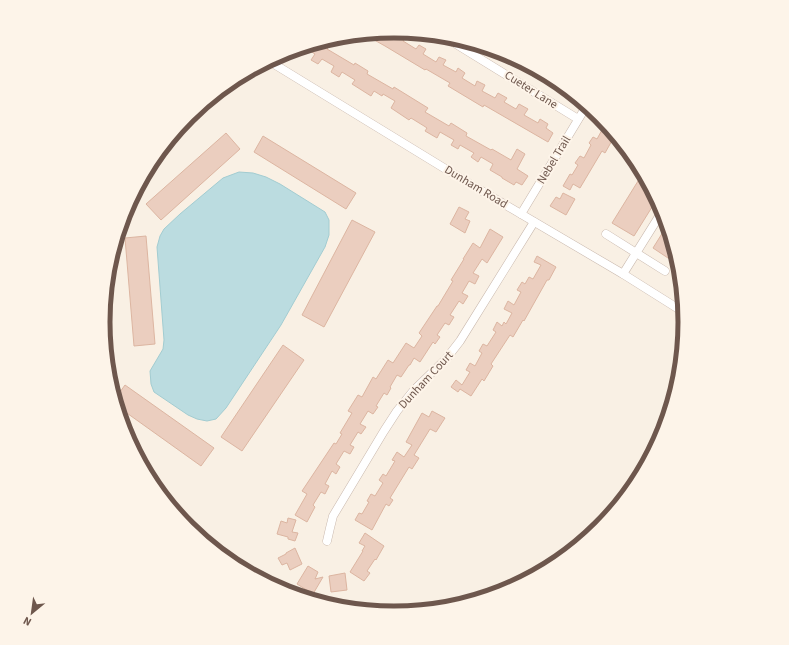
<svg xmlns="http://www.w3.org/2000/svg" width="789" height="645" font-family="'Source Sans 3',sans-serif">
	<rect width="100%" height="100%" fill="#f9f0e4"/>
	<path fill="#bbdce0" stroke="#a2ccd1" d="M239 172 253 173 266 177 280 184 325 212 329 220V235L325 247 281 325 226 408 216 419 207 421 197 419 188 415 154 392 151 384 150 371 163 349 164 340 157 247 160 236 164 229 180 214 223 178Z"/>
	<g fill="#ebcebf" stroke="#dcb5a1">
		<path d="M387 32 396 37 399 32 406 36 403 41 416 49 419 45 426 49 423 54 436 62 439 57 446 60 443 65 456 72 458 68 465 73 462 78 475 86 477 81 485 85 482 91 495 98 498 93 507 98 504 102 516 109 519 104 528 109 524 115 538 123 540 119 548 124 546 128 553 133 548 142 484 105 483 107 448 86 450 83 426 69 425 70 385 46 369 37 371 33Z"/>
		<path d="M320 42 329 47 327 49 354 65 355 63 368 71 367 74 393 89 394 87 428 108 425 112 449 126 451 123 467 133 466 136 491 150 492 149 511 160 517 149 525 154 517 169 528 176 522 185 516 182 514 185 502 178V177L490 170 493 164 481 157 478 162 471 157 474 153 460 145 458 149 451 145 454 140 440 132 437 138 425 131 427 128 424 126 411 118 409 120 391 108 395 101 383 94 382 96 374 91 371 96 352 84 355 80 342 72 339 77 331 72 334 66 322 59 318 64 311 60 315 54 304 47Z"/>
		<path d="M602 130 614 137 605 153 602 151 580 188 573 184 570 190 563 186 570 174 572 175 578 165 575 163 580 156 584 158 591 145 589 143 593 137 597 139Z"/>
		<path d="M226 133 240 149 161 220 146 204Z"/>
		<path d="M263 136 356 193 346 209 254 152Z"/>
		<path d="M643 173 657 199 634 236 612 223Z"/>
		<path d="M563 193 575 199 566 215 550 206 556 197 560 199Z"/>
		<path d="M459 207 469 212 465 219 470 221 465 233 450 224Z"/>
		<path d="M352 220 375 232 324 327 302 315Z"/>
		<path d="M668 224 680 266 653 248Z"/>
		<path d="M490 229 503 237 487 263 482 259 473 273 479 276 475 284 469 281 462 293 468 296 463 304 459 301 450 315 454 317 449 325 445 323 437 335 440 337 435 344 433 342 420 362 414 358 410 365H409L401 377 397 375 390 387 391 388 387 395 384 393 376 406 378 407 373 414 368 411 360 424 366 427 361 434 358 432 350 445 354 447 350 454 344 451 336 464 340 467 336 474 332 471 325 484 329 486 325 494 321 492 313 505 315 507 307 522 295 515 307 494 302 491 334 443 336 444 342 434 340 433 352 413 348 411 358 395 362 397 373 377 376 379 388 360 393 363 406 343 414 348 422 336 419 333 437 306H438L453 281 451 280 464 259H463L473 243 480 248Z"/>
		<path d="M146 236 155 344 134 346 125 238Z"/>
		<path d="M537 256 556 267 549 280H547L524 321 523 320 513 337 510 335 491 364 493 366 484 381 482 379 471 396 460 389 458 392 451 387 456 380 462 385 470 372 466 370 470 363 475 366 482 353 479 351 483 344 487 346 496 332 493 330 497 322 502 326 504 322 506 324 512 313 504 309 508 301 514 305 521 292 517 290 522 282 525 284 529 277 533 279 541 265 534 262Z"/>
		<path d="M283 345 304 360 242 451 221 437Z"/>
		<path d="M125 385 214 448 201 466 117 406 115 399Z"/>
		<path d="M432 411 445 418 436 432 430 429 414 455 419 458 412 469 409 467 390 498 393 500 389 506 386 504 372 530 355 520 359 513 362 514 369 502 367 501 371 494 375 496 383 483 379 480 383 474 386 476 395 461 392 460 397 452 404 457 412 445 406 442 422 413 429 417Z"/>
		<path d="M288 518 296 520 292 532 298 533 295 541 288 539V537L277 534 281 521 287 523Z"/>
		<path d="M365 533 384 546 376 560 375 559 367 571 370 573 364 581 350 572 363 551H362L365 546 359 543Z"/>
		<path d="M295 548 302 564 290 570 287 563 282 565 278 558 286 554V553Z"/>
		<path d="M308 566 318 572 315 579 323 577 313 594 297 584Z"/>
		<path d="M345 573 347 590 331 592 329 576Z"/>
	</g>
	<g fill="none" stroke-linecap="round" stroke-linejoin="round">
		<defs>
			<g id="minor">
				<path d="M443 36 578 119"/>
				<path d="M269 61 475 187 623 274 685 313"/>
				<path d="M521 214 587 105"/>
				<path d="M606 234 665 271"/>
				<path d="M623 274 663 210"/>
				<path d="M327 541 330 528 333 516 384 431 397 411 414 390 446 359 460 341 534 222"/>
			</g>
		</defs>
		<use href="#minor" stroke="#c8b7ac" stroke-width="9"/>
		<use href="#minor" stroke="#fff" stroke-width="8"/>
	</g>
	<g text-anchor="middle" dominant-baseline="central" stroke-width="4" stroke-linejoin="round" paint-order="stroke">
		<g font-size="12" fill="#6e574d" stroke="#fdf4e9">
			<text transform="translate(531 90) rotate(32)">Cueter Lane</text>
			<text transform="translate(554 160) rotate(-59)">Nebel Trail</text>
			<text transform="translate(476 187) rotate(31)">Dunham Road</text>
			<text transform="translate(426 380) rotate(-47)">Dunham Court</text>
		</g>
	</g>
	<path d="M0 0H789V645H0ZM110 322a284 284 0 1 1 568 0a284 284 0 1 1-568 0Z" fill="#fdf4e9" fill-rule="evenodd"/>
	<path fill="none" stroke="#6e574d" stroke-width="5" d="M110 322a284 284 0 1 1 568 0a284 284 0 1 1-568 0Z"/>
	<g transform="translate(32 613) rotate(209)" stroke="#fdf4e9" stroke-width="3" paint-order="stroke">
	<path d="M0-3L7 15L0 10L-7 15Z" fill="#6e574d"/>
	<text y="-6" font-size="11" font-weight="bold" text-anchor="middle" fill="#6e574d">N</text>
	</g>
</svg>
